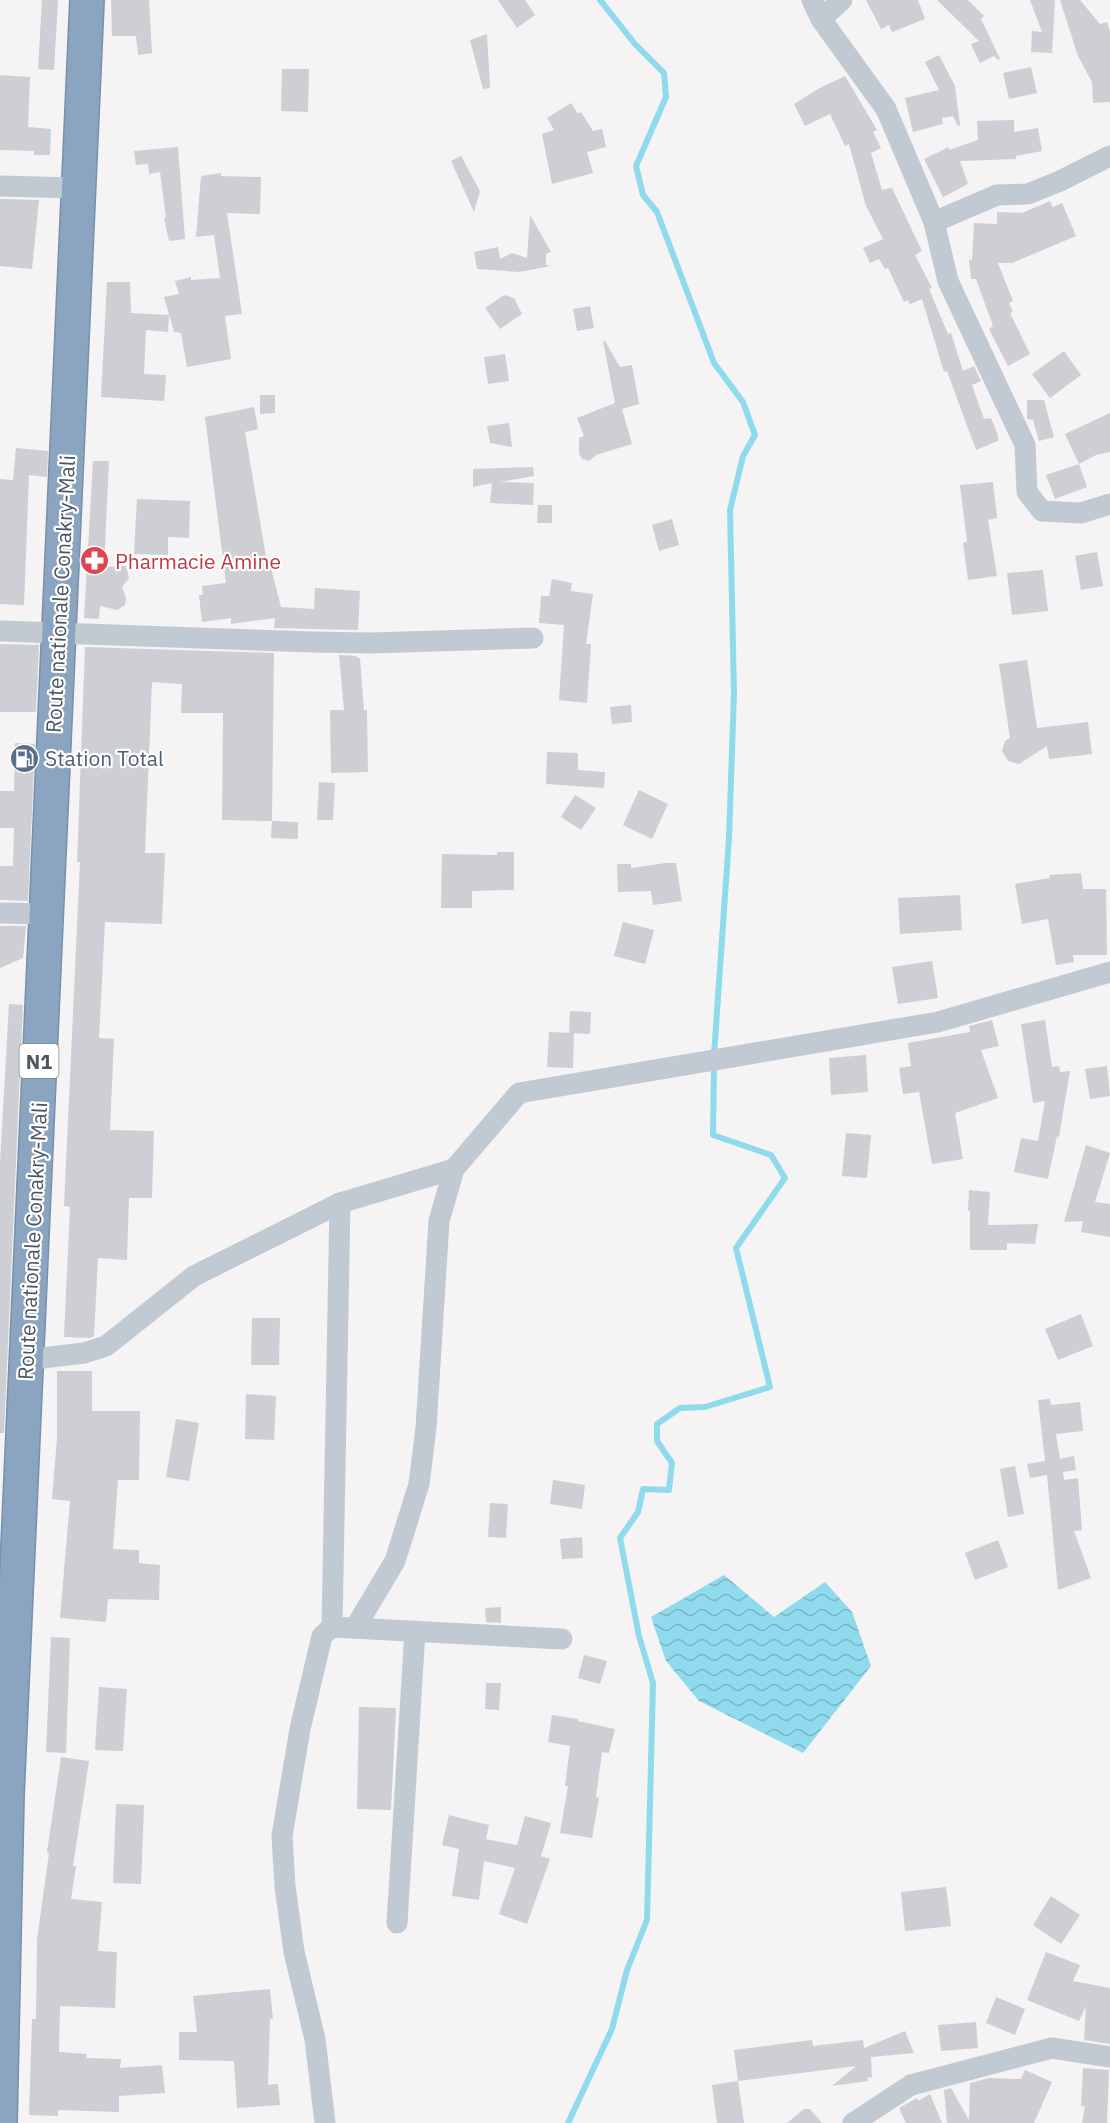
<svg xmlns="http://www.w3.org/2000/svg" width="1110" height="2123" font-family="'IBM Plex Sans',sans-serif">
	<defs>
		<pattern id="water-waves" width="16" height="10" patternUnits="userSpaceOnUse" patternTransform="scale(1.5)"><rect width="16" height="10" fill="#90daee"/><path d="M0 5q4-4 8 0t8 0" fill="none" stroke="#78b4c4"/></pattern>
	</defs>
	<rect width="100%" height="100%" fill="#f5f3f3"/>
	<path fill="url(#water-waves)" d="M724 1575 774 1617 825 1582 852 1612 871 1666 803 1753 699 1701 666 1661 651 1617Z"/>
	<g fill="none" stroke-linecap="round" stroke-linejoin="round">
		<g stroke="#90daee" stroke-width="6">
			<path d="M600 0 635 44 664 73 666 97 636 166 643 195 657 212 714 363 743 402 755 435 743 456 730 510 734 693 729 838 714 1055"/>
			<path d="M568 2123 612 2029 627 1970 647 1920 653 1683 639 1636 620 1538 638 1512 643 1489 669 1490 672 1463 657 1441V1424L680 1408 705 1407 770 1387 736 1248 785 1178 771 1155 713 1135 714 1065"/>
		</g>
	</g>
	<g fill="#cdcfd5">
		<path d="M42 0H58L54 70 38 69Z"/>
		<path d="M111 0H149L152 53 138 55 136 36H112Z"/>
		<path d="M498 0H525L535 15 517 28Z"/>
		<path d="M866 0H918L925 19 892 32 889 25 881 29Z"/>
		<path d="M937 0H968L984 16 981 19 1000 59 998 60 994 56 980 63 971 44 979 41Z"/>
		<path d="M1030 0H1055L1052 55 1051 53 1031 52 1032 31 1042 32Z"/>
		<path d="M1060 0H1080L1100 24 1107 22 1110 32V102L1093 103 1092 82 1078 56Z"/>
		<path d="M487 34 490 88 483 89 470 40Z"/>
		<path d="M939 55 955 86 960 125 958 126 953 116 942 118 943 124 913 132 905 98 939 90 925 62Z"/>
		<path d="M1031 67 1037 93 1009 99 1003 73Z"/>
		<path d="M282 69H309L308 112 281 111Z"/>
		<path d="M0 75 30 77 28 127 51 129 50 155H34V151L0 150Z"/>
		<path d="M845 76 877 130 873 132 881 148 871 153 882 190 892 188 922 251 915 255 932 288 929 289 948 334 951 333 963 371 974 366 981 381 972 385 984 419 991 418 998 435V441L976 450 947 371 944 372 922 299 910 304 908 300 904 302 888 268 885 269 879 259 870 263 863 248 883 239 866 206 849 144 845 146 830 114 805 126 794 104 818 89Z"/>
		<path d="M571 103 578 114 581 112 593 131 602 129 606 147 587 152 593 173 552 184 542 134 554 130 547 118Z"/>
		<path d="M1014 120V132L1038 128 1042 151 1016 156V159L960 161 968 184 943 197 924 159 949 147V150L978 140 977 121Z"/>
		<path d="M178 147 185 239 169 241 164 218H166L160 172 149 174 148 164 136 165 134 151Z"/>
		<path d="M461 156 480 191 474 212 451 161Z"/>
		<path d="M221 173V176L261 177 260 214 227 213 242 314 225 316 231 359 187 367 181 333 174 332 164 297 179 294 175 281 191 277V280L220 278 214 235 196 237 201 176Z"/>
		<path d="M0 199 39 200 32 269 0 266Z"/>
		<path d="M1050 201 1053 207 1062 203 1076 236 1012 263H998L1013 301 1009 303 1013 312 1010 313 1030 354 1008 366 989 329 993 326 976 279H971L969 260H972L974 223 997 224V212L1022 213Z"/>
		<path d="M530 215 551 252 546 254V265L551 266 519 272 477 269 474 252 498 247 500 259 512 253 527 258Z"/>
		<path d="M107 282H130L131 313 169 315 168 332 146 330 144 374 166 375 164 401 101 397Z"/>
		<path d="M504 295 514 298 522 314 500 329 485 308Z"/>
		<path d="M590 306 594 328 577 331 573 309Z"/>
		<path d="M603 341H605L620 367 632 365 639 404 622 409 632 444 596 455 589 461 582 459 579 454V438L584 436 577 418 615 403Z"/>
		<path d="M1064 351 1081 375 1050 398 1032 374Z"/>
		<path d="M505 354 509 381 488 384 484 357Z"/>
		<path d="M260 395H275V413L260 414Z"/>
		<path d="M1027 400H1044L1054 437 1039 441 1033 420 1027 419Z"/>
		<path d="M254 407 258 429 245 432 268 569 271 568 281 607 314 609 315 588 360 591 358 630 274 628 275 618 231 624V618L202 622 199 595H203L202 586 226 583 205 417Z"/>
		<path d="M1110 413V452L1096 455 1079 464 1065 434Z"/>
		<path d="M509 423 512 447 490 443 487 426Z"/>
		<path d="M16 448 48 451 47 477 29 475 24 605 0 604V479L13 480Z"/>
		<path d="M93 461H109L104 567 126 566 129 578 122 587 126 598 125 605 117 610 100 606 99 619 84 618Z"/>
		<path d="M1079 464 1087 487 1055 499 1046 475Z"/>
		<path d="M533 467 534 476 500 482 534 483 533 505 490 503 492 483 473 487V469Z"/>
		<path d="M993 482 997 518 988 520 997 576 968 580 963 543 967 542 960 485Z"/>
		<path d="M137 499 190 501 189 538 168 537V555L134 554Z"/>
		<path d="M538 505H552V523H537Z"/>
		<path d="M672 519 679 545 659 551 652 525Z"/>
		<path d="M1097 552 1103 586 1081 590 1075 556Z"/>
		<path d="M1043 570 1048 611 1012 615 1007 573Z"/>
		<path d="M552 579 572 583 571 591 593 594 586 644H591L587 703 559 700 564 625 539 623 541 596H549Z"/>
		<path d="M0 644 39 645 36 712H0Z"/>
		<path d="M85 647 274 653 272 821 298 822V839L271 838 272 821 222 820 223 713H181L182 684 152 682 145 853H165L162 924 105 922 99 1038 114 1039 110 1130 154 1131 152 1198H129L127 1260 98 1258 94 1336 90 1338 64 1337 70 1207 64 1206 80 862H77Z"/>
		<path d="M339 655 357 656 356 658H360L364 710H367L368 772 331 773 330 710H344Z"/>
		<path d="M1027 660 1037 728 1088 722 1092 754 1049 759 1047 746 1019 764 1008 761 1002 751 1005 741 1010 738 999 664Z"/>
		<path d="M631 705 632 722 612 724 610 707Z"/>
		<path d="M15 743 35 744 28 901 0 900V866H13L14 828H0V791H14Z"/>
		<path d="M547 752 578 753V770L605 772 604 788 546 784Z"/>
		<path d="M319 782 335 783 333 820H317Z"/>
		<path d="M639 790 668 804 652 839 623 825Z"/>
		<path d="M575 795 596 808 581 830 561 817Z"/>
		<path d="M497 852H514V890L472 891V908H441L442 854 497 855Z"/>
		<path d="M666 863H676L682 901 653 905 651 891 618 892 617 864H631V868Z"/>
		<path d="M1081 873 1083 889H1106L1107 955H1073L1074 962 1056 965 1048 919 1022 924 1015 884 1050 878 1049 875Z"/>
		<path d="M960 895 962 930 900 934 898 898Z"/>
		<path d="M623 922 654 930 645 964 614 956Z"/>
		<path d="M0 926H26L23 958 0 968Z"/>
		<path d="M932 961 938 998 898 1004 892 967Z"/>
		<path d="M9 1004 23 1005 4 1433H0V1163Z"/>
		<path d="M570 1011 591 1012 590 1034 569 1033Z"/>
		<path d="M992 1020 999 1046 981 1050 998 1098 955 1113 963 1159 932 1164 919 1092 903 1094 899 1068 911 1066 908 1043 970 1032 969 1026Z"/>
		<path d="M1045 1020 1052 1067 1059 1066 1060 1072 1070 1071 1059 1137 1057 1136 1048 1179 1014 1172 1021 1138 1038 1141 1045 1101 1033 1103 1021 1024Z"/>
		<path d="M549 1032 574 1033 573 1068 547 1067Z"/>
		<path d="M866 1055 868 1092 831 1095 829 1058Z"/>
		<path d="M1107 1066 1110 1096 1090 1099 1085 1069Z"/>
		<path d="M846 1133 871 1135 867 1178 842 1176Z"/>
		<path d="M1086 1145 1110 1153 1095 1202 1110 1204V1237L1081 1232 1083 1221 1064 1222Z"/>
		<path d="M969 1190 990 1192 988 1225 1038 1224 1035 1244 1007 1243V1250H970V1211H968Z"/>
		<path d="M1081 1314 1093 1346 1058 1360 1045 1329Z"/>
		<path d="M252 1318H280L279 1365H251Z"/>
		<path d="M57 1371H92V1411H140L139 1480H118L113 1549 139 1550V1563L160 1565 159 1600 108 1599 106 1622 60 1618 70 1501 52 1499 57 1438Z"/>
		<path d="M246 1394 276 1396 274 1440 245 1439Z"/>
		<path d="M1050 1399 1051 1405 1080 1402 1083 1431 1056 1434 1060 1459 1074 1456 1076 1470 1063 1472 1064 1480 1078 1478 1082 1530 1074 1531 1091 1578 1058 1590 1047 1475 1030 1478 1027 1464 1045 1461 1038 1400Z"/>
		<path d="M176 1419 199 1423 189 1481 166 1477Z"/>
		<path d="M1015 1466 1024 1514 1008 1517 1000 1469Z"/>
		<path d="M553 1480 585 1485 582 1509 550 1504Z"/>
		<path d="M490 1503 508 1504 506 1538 488 1537Z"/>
		<path d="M582 1537 583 1558 562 1559 560 1539Z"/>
		<path d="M998 1540 1008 1567 975 1580 965 1553Z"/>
		<path d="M501 1607V1623L486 1622 485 1608Z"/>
		<path d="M51 1637 70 1638 66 1753 46 1752Z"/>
		<path d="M584 1655 607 1661 600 1684 578 1678Z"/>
		<path d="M486 1683H501L499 1710 485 1709Z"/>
		<path d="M99 1687 127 1689 123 1751 95 1750Z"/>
		<path d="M359 1707 396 1708 391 1810 357 1809Z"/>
		<path d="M552 1715 578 1719V1721L615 1729 609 1753 602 1752 596 1797 599 1798 592 1838 560 1833 568 1786H565L570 1746 548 1742Z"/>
		<path d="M61 1757 89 1761 73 1866H76L71 1899 102 1902 98 1951 117 1952 115 2008 60 2006 59 2052 87 2054 86 2058 121 2059 120 2068 162 2065 165 2093 119 2096V2112L58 2110V2116L29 2115 32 2019H36L37 1940 49 1853 47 1852Z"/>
		<path d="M116 1804 144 1805 141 1884 113 1883Z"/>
		<path d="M449 1815 489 1825 486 1839 517 1845 525 1816 551 1823 541 1856 550 1859 527 1924 499 1914 515 1868 484 1861 479 1900 452 1896 459 1849 442 1845Z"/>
		<path d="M946 1887 951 1926 905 1931 901 1892Z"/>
		<path d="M1051 1896 1080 1915 1061 1944 1033 1925Z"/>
		<path d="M1046 1952 1080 1965 1073 1981 1110 1988V2044L1084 2040 1086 2006 1079 2021 1027 2000Z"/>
		<path d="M270 1989 273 2019H270L268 2085 278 2084 280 2105 237 2108 234 2061 179 2060V2032H197L193 1996Z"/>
		<path d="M996 1997 1025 2009 1015 2035 986 2023Z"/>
		<path d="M976 2022 978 2048 941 2051 938 2025Z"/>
		<path d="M905 2031 914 2053 871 2057 872 2077 867 2078 868 2081 832 2086 856 2066 738 2081 734 2050 812 2040 813 2046 863 2040 864 2048Z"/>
		<path d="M1083 2068 1109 2070 1107 2123H1082L1085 2106H1081Z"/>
		<path d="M1025 2070 1052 2082 1034 2123H947L944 2090 951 2088 969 2120 970 2083 989 2078 1021 2079Z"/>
		<path d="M738 2081 744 2123H717L712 2085Z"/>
		<path d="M930 2094 942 2123H906L899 2108 917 2098 918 2101Z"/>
		<path d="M804 2109H810L822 2123H787Z"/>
	</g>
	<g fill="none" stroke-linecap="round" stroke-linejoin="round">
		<defs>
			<path id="highway" d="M0 2123 7 1794 87 0"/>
		</defs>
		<use href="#highway" stroke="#7690ad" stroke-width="36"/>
		<g stroke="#c1cad2" stroke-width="21">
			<path d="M812 0 821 19 886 109 934 222 948 281 1025 445 1027 492 1042 511 1081 513 1110 504"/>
			<path d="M821 19 842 0"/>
			<path d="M0 186 78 188"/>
			<path d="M934 222 997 195 1028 194 1060 181 1110 156"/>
			<path d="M0 631 311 642 370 643 533 638"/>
			<path d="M0 913 46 914"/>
			<path d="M26 1360 84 1353 106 1346 194 1276 340 1203 454 1169"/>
			<path d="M332 1627 340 1203"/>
			<path d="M355 1628 395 1561 419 1484 426 1428 439 1221 454 1169 519 1093 938 1022 1110 972"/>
			<path d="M397 1923 415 1631"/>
			<path d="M325 2123 315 2039 294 1952 285 1886 282 1836 300 1729 322 1636 332 1627 562 1639"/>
			<path d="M853 2123 911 2085 1052 2048 1110 2057"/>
		</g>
		<use href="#highway" stroke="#8ba5c1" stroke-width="33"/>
	</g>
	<defs>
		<symbol id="pharmacy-disc" viewBox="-11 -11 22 22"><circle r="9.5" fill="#e0444e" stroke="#fff"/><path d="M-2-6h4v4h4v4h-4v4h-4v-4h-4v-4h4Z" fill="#fff"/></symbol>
		<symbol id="fuel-disc" viewBox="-11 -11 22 22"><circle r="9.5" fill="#5c6f8a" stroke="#fff"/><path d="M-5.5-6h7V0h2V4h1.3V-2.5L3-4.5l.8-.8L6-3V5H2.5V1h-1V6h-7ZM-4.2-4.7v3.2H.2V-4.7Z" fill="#fff"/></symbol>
	</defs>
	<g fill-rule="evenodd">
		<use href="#pharmacy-disc" x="78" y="544" width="33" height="33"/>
		<use href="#fuel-disc" x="8" y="742" width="33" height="33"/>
	</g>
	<g text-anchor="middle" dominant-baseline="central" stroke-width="4.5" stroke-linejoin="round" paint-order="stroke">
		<rect fill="#fff" stroke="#808990" stroke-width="1.5" x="19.5" y="1044" width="39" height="34" rx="4.5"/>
		<g font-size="20" font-weight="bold" fill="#4a5661">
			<text x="39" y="1061">N1</text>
		</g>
		<g font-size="21" fill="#be3a42" stroke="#fff" text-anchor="start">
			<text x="115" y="561">Pharmacie Amine</text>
		</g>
		<g font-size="21" fill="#4a5661" stroke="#fff">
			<text transform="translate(60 594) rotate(-87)">Route nationale Conakry-Mali</text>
			<text transform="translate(32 1241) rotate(-87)">Route nationale Conakry-Mali</text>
		</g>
		<g font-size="21" fill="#4e5e75" stroke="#fff" text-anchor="start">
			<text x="45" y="758">Station Total</text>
		</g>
	</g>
</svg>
